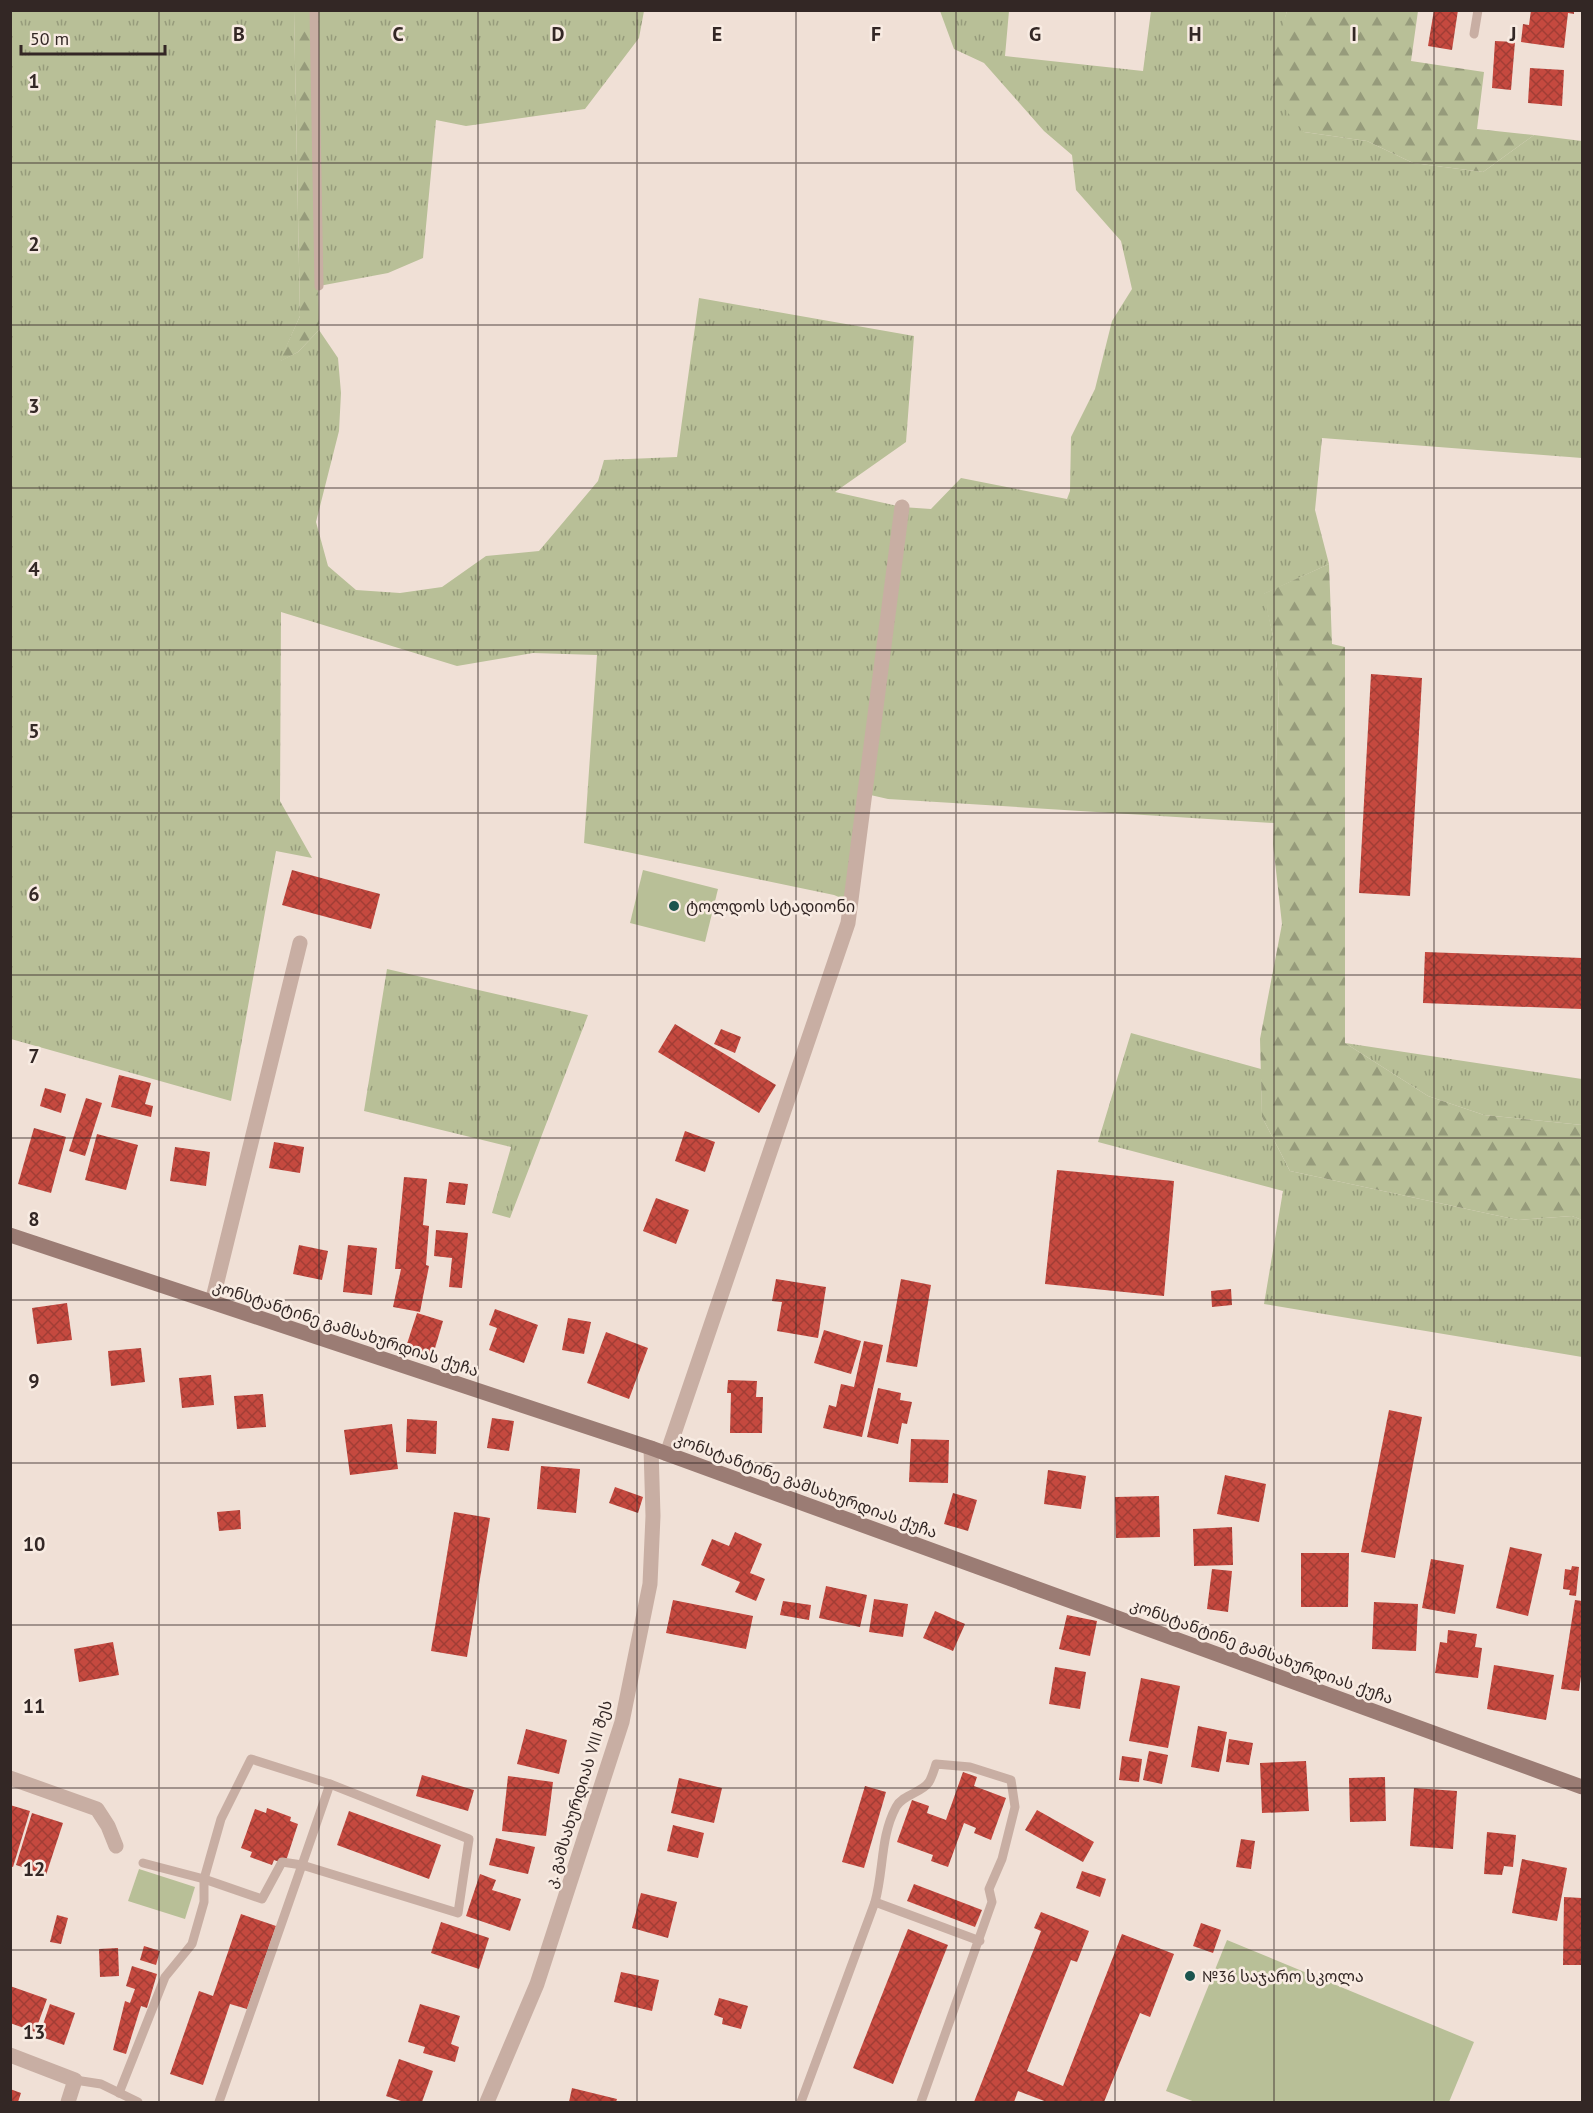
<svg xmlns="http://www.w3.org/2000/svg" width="1593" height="2113" font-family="'PT Sans','Noto Sans Georgian',sans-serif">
	<defs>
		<pattern id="grass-tufts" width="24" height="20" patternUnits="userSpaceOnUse" patternTransform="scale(1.5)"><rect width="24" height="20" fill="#b8bf97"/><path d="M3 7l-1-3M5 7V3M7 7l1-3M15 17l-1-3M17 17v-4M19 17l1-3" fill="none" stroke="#969b7b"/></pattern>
		<pattern id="forest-firs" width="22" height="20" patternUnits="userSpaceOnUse" patternTransform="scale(1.5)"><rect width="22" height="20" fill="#b8bf97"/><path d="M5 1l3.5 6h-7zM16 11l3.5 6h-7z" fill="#969b7b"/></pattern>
		<pattern id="building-cross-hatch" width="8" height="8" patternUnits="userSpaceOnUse" patternTransform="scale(1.5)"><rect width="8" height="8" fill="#c5493f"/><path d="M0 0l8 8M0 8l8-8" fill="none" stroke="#a13d35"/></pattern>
	</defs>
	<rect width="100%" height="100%" fill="#f0e0d6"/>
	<g fill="url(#grass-tufts)">
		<path d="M10 11H294L300 316 280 361 298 352 319 330 338 358 341 393 339 431 316 522 328 566 356 590 400 593 442 587 486 556 539 551 598 481 604 460 677 457 699 298 914 336 906 442 835 492 902 507 931 509 961 478 1067 499 1070 491 1071 437 1095 389 1112 321 1132 289 1121 241 1076 190 1072 155 1044 131 984 63 954 49 940 11H1009L1005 56 1143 71 1151 11H1287L1284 22 1304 132 1367 141 1413 163 1483 172 1534 135 1582 141V458L1322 438 1315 510 1329 564 1264 594 1273 636 1279 685 1274 823 888 799 866 794 851 902 834 895 584 843 597 655 533 653 457 666 281 612 280 801 312 858 276 851 231 1101 11 1039Z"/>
		<path d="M314 11H644L639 38 585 109 466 126 436 120 423 258 388 273 319 286Z"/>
		<path d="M387 969 588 1015 510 1218 492 1213 511 1147 364 1111Z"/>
		<path d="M1131 1033 1261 1069 1262 1117 1290 1171 1518 1220 1572 1216 1582 1220V1357L1264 1304 1283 1191 1098 1142Z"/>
		<path d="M1345 1043 1582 1079V1125L1484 1115 1428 1096Z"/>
	</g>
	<g fill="url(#forest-firs)">
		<path d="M294 11H314L319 330 298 352 279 362 300 316Z"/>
		<path d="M1287 11H1418L1411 61 1484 72 1477 129 1534 135 1483 172 1413 163 1367 141 1304 132 1263 83Z"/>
		<path d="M1329 564 1332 644 1345 647V1043L1428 1096 1484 1115 1582 1125V1220L1572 1216 1518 1220 1290 1171 1262 1117 1260 1039 1282 924 1273 844 1279 685 1273 636 1263 594Z"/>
	</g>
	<g fill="#b8bf97">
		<path d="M643 870 718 889 705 942 630 923Z"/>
		<path d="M139 1869 195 1887 185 1919 128 1901Z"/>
		<path d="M1227 1940 1474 2042 1449 2102H1195L1166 2091Z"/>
	</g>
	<g fill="url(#building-cross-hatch)">
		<path d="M1434 10H1458L1452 50 1428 46Z"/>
		<path d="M1531 10H1574V14L1568 13 1564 48 1521 42 1523 24 1529 25Z"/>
		<path d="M1495 41 1515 42 1511 90 1492 88Z"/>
		<path d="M1530 68 1564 70 1562 106 1528 103Z"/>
		<path d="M1371 674 1422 678 1410 896 1359 893Z"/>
		<path d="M292 870 380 894 371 929 282 905Z"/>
		<path d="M1425 952 1582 958V1009L1423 1003Z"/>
		<path d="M675 1024 776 1085 759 1113 658 1052Z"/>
		<path d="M721 1029 741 1037 735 1053 714 1044Z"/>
		<path d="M119 1075 151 1083 145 1104 153 1106 151 1117 111 1107Z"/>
		<path d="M45 1088 66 1094 61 1113 40 1106Z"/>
		<path d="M86 1098 102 1103 85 1156 69 1151Z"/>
		<path d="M34 1128 66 1137 51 1193 18 1184Z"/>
		<path d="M685 1131 715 1142 705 1172 675 1161Z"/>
		<path d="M97 1134 138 1145 126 1190 85 1180Z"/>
		<path d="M274 1142 304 1147 300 1173 269 1168Z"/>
		<path d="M175 1147 210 1152 206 1186 170 1181Z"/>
		<path d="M1057 1170 1174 1181 1164 1296 1045 1284Z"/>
		<path d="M404 1177 427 1179 423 1225 429 1226 426 1265 429 1266 420 1312 393 1307 401 1269H395Z"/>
		<path d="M449 1182 468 1184 465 1205 446 1203Z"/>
		<path d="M656 1198 689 1210 676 1244 643 1231Z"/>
		<path d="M436 1230 468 1233 462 1288 449 1287 452 1258 434 1256Z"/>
		<path d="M299 1245 328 1251 322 1280 293 1274Z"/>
		<path d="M348 1245 377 1248 372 1295 343 1292Z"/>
		<path d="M776 1279 826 1287 818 1338 777 1331 782 1302 772 1301Z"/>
		<path d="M901 1279 931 1285 917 1367 886 1362Z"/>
		<path d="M1231 1289 1232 1305 1212 1307 1211 1291Z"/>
		<path d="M67 1303 72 1340 37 1344 32 1308Z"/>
		<path d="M495 1309 538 1325 524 1363 489 1350 497 1328 489 1325Z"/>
		<path d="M417 1313 443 1321 433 1355 406 1347Z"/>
		<path d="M568 1318 591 1322 584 1354 562 1350Z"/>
		<path d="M824 1330 861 1341 851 1374 814 1363Z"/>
		<path d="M606 1332 648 1348 629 1399 587 1383Z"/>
		<path d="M864 1341 883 1345 862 1437 823 1428 829 1405 836 1407 841 1384 854 1387Z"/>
		<path d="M141 1348 145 1382 111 1386 108 1351Z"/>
		<path d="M211 1375 214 1405 182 1408 179 1378Z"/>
		<path d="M728 1380 757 1381 756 1397H763L762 1433H730L731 1393H727Z"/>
		<path d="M878 1388 901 1393 900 1400 912 1402 907 1424 902 1423 898 1444 867 1437Z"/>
		<path d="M263 1394 266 1427 237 1429 234 1396Z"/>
		<path d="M1389 1410 1422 1417 1395 1558 1361 1552Z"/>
		<path d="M492 1418 514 1421 509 1451 487 1448Z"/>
		<path d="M407 1419 437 1421 436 1454 406 1452Z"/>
		<path d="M392 1424 398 1469 350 1475 344 1430Z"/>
		<path d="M911 1439 949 1440 948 1483 909 1482Z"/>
		<path d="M541 1466 580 1469 576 1513 537 1509Z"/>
		<path d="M1048 1470 1086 1476 1081 1509 1044 1504Z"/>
		<path d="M1225 1475 1266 1484 1259 1522 1217 1514Z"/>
		<path d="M615 1487 643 1497 638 1513 609 1503Z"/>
		<path d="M953 1493 977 1500 968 1531 944 1524Z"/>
		<path d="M1159 1496 1160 1537 1116 1538 1115 1497Z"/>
		<path d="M240 1510 241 1529 219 1531 217 1512Z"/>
		<path d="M454 1512 490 1518 467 1657 431 1651Z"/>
		<path d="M1232 1527 1233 1565 1194 1566 1193 1529Z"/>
		<path d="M735 1532 762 1544 750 1573 765 1579 756 1601 735 1592 740 1582 701 1565 712 1539 729 1546Z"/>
		<path d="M1510 1547 1542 1554 1528 1616 1496 1608Z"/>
		<path d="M1301 1553H1349L1348 1607H1301Z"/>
		<path d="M1431 1559 1464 1565 1455 1614 1422 1608Z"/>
		<path d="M1572 1566 1579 1567 1576 1596 1569 1595 1570 1590 1563 1589 1565 1569 1571 1570Z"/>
		<path d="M1212 1569 1232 1571 1228 1612 1207 1609Z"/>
		<path d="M826 1586 867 1595 860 1627 819 1618Z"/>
		<path d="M874 1599 908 1604 903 1637 869 1632Z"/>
		<path d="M673 1600 753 1616 746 1649 666 1633Z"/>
		<path d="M1575 1600 1582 1601V1669L1579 1691 1561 1689Z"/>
		<path d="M783 1601 811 1605 809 1620 780 1615Z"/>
		<path d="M1374 1602 1418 1604 1416 1651 1372 1649Z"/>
		<path d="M935 1611 965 1624 953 1651 923 1638Z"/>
		<path d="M1067 1615 1097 1621 1090 1656 1059 1649Z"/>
		<path d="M1448 1630 1477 1634 1475 1647 1482 1648 1478 1678 1435 1673 1440 1642 1447 1643Z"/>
		<path d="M113 1642 119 1675 79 1682 74 1649Z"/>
		<path d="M1494 1665 1554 1675 1546 1720 1487 1709Z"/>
		<path d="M1055 1667 1086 1672 1080 1709 1049 1704Z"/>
		<path d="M1141 1678 1180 1686 1168 1748 1129 1741Z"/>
		<path d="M1198 1726 1227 1732 1219 1772 1191 1767Z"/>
		<path d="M526 1729 567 1740 559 1774 517 1764Z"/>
		<path d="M1229 1739 1253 1743 1249 1765 1226 1762Z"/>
		<path d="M1149 1751 1168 1755 1162 1784 1143 1780Z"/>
		<path d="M1122 1756 1142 1759 1139 1782 1119 1780Z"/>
		<path d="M1306 1761 1309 1811 1262 1813 1260 1763Z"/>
		<path d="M963 1772 977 1777 974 1786 1006 1798 991 1840 974 1833 976 1828 964 1823 948 1867 931 1861 933 1855 897 1842 912 1800 929 1806 927 1813 946 1820Z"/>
		<path d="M422 1775 474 1790 468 1811 416 1796Z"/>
		<path d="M508 1776 553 1782 546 1836 502 1831Z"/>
		<path d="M1385 1777 1386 1821 1350 1822 1349 1778Z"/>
		<path d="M679 1778 722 1788 714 1823 671 1813Z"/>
		<path d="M865 1786 886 1792 864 1868 842 1862Z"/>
		<path d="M1414 1788 1457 1791 1453 1849 1410 1846Z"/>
		<path d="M10 1805 30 1811 13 1867 10 1866Z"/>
		<path d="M267 1808 291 1817 290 1821 298 1824 285 1864 274 1860 272 1865 250 1857 252 1852 241 1848 255 1809 266 1813Z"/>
		<path d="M1037 1810 1094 1842 1083 1862 1025 1830Z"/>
		<path d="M349 1811 441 1845 429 1879 337 1845Z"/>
		<path d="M32 1813 63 1823 46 1875 16 1865Z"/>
		<path d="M673 1825 704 1833 698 1858 667 1851Z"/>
		<path d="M1487 1832 1516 1835 1513 1867 1504 1866 1502 1875 1484 1874Z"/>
		<path d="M496 1838 535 1847 528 1874 489 1865Z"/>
		<path d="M1241 1839 1255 1841 1251 1869 1236 1867Z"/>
		<path d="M1522 1859 1567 1868 1557 1921 1512 1913Z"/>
		<path d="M1082 1871 1106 1879 1100 1897 1076 1888Z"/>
		<path d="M480 1874 496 1880 492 1890 521 1899 510 1931 466 1916Z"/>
		<path d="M914 1884 982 1910 975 1927 907 1901Z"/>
		<path d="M641 1893 677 1902 668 1938 632 1928Z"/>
		<path d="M1564 1897 1582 1898V1965H1563Z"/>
		<path d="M1041 1912 1089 1931 1077 1962 1071 1960 1027 2071 1063 2086 1122 1934 1174 1954 1150 2017 1140 2013 1104 2102H1047L1018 2091 1014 2102H974L1041 1931 1034 1928Z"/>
		<path d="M241 1914 276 1926 247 2009 230 2004 203 2085 170 2074 199 1991 213 1996Z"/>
		<path d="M57 1915 68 1918 61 1944 50 1942Z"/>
		<path d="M441 1922 489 1938 479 1969 431 1953Z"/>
		<path d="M1201 1923 1221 1930 1213 1953 1193 1946Z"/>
		<path d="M908 1929 948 1945 893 2084 853 2068Z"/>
		<path d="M144 1946 160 1951 156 1965 140 1960Z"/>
		<path d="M118 1948 119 1976 100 1977 99 1949Z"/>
		<path d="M132 1966 157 1974 147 2008 141 2006 126 2054 113 2050 125 2001 130 2003 135 1989 126 1986Z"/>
		<path d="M621 1972 659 1980 652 2011 614 2002Z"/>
		<path d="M10 1986 47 1999 35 2032 10 2023Z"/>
		<path d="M719 1998 748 2006 741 2029 722 2024 723 2018 714 2015Z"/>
		<path d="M50 2004 75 2013 64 2045 39 2036Z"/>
		<path d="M420 2004 460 2016 451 2044 459 2047 455 2062 423 2053 425 2047 408 2042Z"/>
		<path d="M399 2059 433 2071 422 2102H404L386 2096Z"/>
		<path d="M572 2088 617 2099 616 2102H569Z"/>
		<path d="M10 2089 21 2093 18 2102H10Z"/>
	</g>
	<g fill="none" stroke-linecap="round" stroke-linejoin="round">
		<g stroke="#c8aea3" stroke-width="9">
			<path d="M314 10 319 286"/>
			<path d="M1474 34 1478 10"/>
			<path d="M143 1863 204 1879 262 1899 282 1862 302 1865 330 1784 469 1839 458 1913 302 1865 219 2102"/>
			<path d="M875 1902 980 1941"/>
			<path d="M75 2080 101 2084 138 2102"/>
			<path d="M119 2093 165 1977 192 1944 204 1902V1879L221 1819 251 1759 330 1784"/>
			<path d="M801 2102 875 1902C884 1870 880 1837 896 1807 903 1794 922 1793 929 1782 932 1777 934 1770 936 1764L970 1767 1011 1780 1015 1807 1002 1859 989 1889 992 1902 921 2102"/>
		</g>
		<g stroke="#c8aea3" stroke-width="15">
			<path d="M212 1302 300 943"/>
			<path d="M667 1454 848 923 902 507"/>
			<path d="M10 1778 97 1809 108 1826 116 1846"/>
			<path d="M10 2055 75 2080 68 2102"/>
			<path d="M487 2102 537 1984 622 1722 650 1584 653 1516 651 1448"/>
		</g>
		<path stroke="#9b7c74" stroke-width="15" d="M10 1235 651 1448 1582 1787"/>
	</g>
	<path fill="none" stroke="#332725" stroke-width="1.5" stroke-opacity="0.55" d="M159 10V2102M319 10V2102M478 10V2102M637 10V2102M796 10V2102M956 10V2102M1115 10V2102M1274 10V2102M1434 10V2102M10 163H1582M10 325H1582M10 488H1582M10 650H1582M10 813H1582M10 975H1582M10 1138H1582M10 1300H1582M10 1463H1582M10 1625H1582M10 1788H1582M10 1950H1582"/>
	<g fill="#1b544e" stroke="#f8ebe2" stroke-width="2">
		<circle cx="674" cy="906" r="6"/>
		<circle cx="1190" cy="1976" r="6"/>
	</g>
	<g text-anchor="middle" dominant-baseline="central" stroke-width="5" stroke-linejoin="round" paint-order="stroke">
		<g font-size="16" fill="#332725" stroke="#f8ebe2" text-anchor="start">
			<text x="686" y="906">ტოლდოს სტადიონი</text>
			<text x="1202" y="1976">№36 საჯარო სკოლა</text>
		</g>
		<g font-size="16" fill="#332725" stroke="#f8ebe2">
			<text transform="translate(346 1328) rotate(18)">კონსტანტინე გამსახურდიას ქუჩა</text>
			<text transform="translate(806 1485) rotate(20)">კონსტანტინე გამსახურდიას ქუჩა</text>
			<text transform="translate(1262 1651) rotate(20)">კონსტანტინე გამსახურდიას ქუჩა</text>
			<text transform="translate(578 1794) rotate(-73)">კ. გამსახურდიას VIII შეს</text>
		</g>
	</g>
	<g font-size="20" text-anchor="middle" font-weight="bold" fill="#332725" stroke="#f8ebe2" stroke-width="5" stroke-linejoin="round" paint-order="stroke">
		<text x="239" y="41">B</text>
		<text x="398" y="41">C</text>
		<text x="558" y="41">D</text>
		<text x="717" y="41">E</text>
		<text x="876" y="41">F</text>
		<text x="1035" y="41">G</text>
		<text x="1195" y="41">H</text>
		<text x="1354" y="41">I</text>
		<text x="1513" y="41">J</text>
		<text x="34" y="88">1</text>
		<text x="34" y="251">2</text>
		<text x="34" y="413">3</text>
		<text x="34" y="576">4</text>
		<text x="34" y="738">5</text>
		<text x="34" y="901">6</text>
		<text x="34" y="1063">7</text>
		<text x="34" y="1226">8</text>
		<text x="34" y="1388">9</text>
		<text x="34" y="1551">10</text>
		<text x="34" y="1713">11</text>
		<text x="34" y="1876">12</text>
		<text x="34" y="2039">13</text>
	</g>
	<rect width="1593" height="2113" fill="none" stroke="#332725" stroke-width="24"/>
	<path d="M21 45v9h144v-9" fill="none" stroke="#332725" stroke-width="3"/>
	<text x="30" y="45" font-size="18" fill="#332725" stroke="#f8ebe2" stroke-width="4.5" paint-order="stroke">50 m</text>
</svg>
